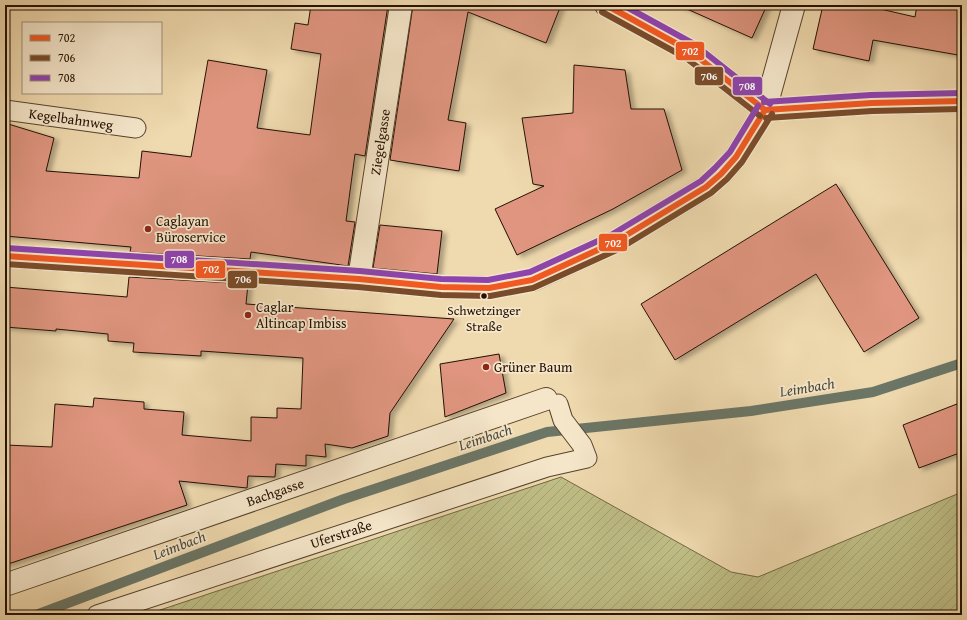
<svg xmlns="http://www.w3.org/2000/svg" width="967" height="620" font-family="'Gentium Book Plus',serif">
	<defs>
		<pattern id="garden-furrows" width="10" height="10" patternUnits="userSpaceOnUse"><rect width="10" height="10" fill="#bfbe86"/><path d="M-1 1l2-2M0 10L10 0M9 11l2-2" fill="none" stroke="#a4a272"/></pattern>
		<filter id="shadow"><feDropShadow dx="4.5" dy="2.5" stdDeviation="2" flood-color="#0004"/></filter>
	</defs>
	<rect width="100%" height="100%" fill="#efd9ae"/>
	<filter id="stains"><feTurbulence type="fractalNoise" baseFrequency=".005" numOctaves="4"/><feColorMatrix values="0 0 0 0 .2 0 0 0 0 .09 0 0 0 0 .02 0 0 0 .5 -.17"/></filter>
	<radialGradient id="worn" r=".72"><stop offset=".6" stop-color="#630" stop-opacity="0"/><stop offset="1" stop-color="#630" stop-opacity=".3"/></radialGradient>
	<path fill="url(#garden-furrows)" stroke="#726844" d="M561 477 731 572 758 577 962 492V615H148V614Z"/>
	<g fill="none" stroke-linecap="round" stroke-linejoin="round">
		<path stroke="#6b7666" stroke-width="10" d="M36 615 344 499 547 432 751 411 873 392 962 363"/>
	</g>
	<g fill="#df957f" stroke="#241102" filter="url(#shadow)">
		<path d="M311 5H388L365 156 355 154 346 221 355 222 348 266 251 252 250 259 130 252 131 247 5 236V123L54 138 46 171 139 178 142 151 191 157 208 60 267 70 257 128 310 135 321 54 291 49 295 23 308 25Z"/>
		<path d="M413 5H561L546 43 468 12 448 120 466 123 459 171 390 160Z"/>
		<path d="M678 5H767L752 38Z"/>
		<path d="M823 5H863L915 17 917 5H962V35L958 55 873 40 869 61 813 49Z"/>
		<path d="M574 65 625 70 631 109H664L682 170 613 209 517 255 495 209 544 186 533 184 522 118 573 113Z"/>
		<path d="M836 184 919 318 864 352 816 274 675 360 641 304Z"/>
		<path d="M380 225 442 231 437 274 373 268Z"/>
		<path d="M129 277 248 284 246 304 454 319 390 413 388 436 352 448 325 444 326 457 306 455V466L276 464 275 477 248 476 247 488 179 481 187 505 5 565V445L52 447 55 404 93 407 94 398 144 402V409L184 412 182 435 251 441V417L277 418V408L301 409 303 358 201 351V356L133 352 134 343 108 341V334L56 329V331L5 327V287L127 297Z"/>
		<path d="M499 354 506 393 445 417 440 364Z"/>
		<path d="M962 402V452L919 468 903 425Z"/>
	</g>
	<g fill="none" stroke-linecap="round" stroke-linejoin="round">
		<defs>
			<g id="service">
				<path d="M5 110 136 128"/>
				<path d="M97 615 547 467 587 458 582 445 563 420 558 404"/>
			</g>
			<g id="minor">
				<path d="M765 110 794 5"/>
				<path d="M359 279 401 5"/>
				<path d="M5 585 546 399"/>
			</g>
			<g id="tertiary">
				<path d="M606 5 690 51 765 110"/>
				<path d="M765 110 872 103 962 101"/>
				<path d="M5 256 359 279 441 287 489 288 532 280 615 242 706 187 721 174 736 157 765 110"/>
			</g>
		</defs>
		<use href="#service" stroke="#57432d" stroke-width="21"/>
		<use href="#minor" stroke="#57432d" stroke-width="24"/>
		<use href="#tertiary" stroke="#57432d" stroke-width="24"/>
		<use href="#service" stroke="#f5e6ca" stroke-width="19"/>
		<use href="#minor" stroke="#f5e6ca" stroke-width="22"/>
		<use href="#tertiary" stroke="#f5e6ca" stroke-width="22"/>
		<defs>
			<g id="bus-1">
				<path d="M606 5 690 51 765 110"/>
				<path d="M765 110 872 103 962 101"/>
				<path d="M5 256 359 279 441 287 489 288 532 280 615 242 706 187 721 174 736 157 765 110"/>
			</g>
			<g id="bus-2">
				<path d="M602 12 686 58 760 116"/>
				<path d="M766 118 872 111 962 109"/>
				<path d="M5 264 358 287 441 295 490 296 533 288 619 249 711 193 727 179 742 162 772 114"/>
			</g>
			<g id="bus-3">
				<path d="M623 5 694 44 770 104"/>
				<path d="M764 102 871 95 962 93"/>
				<path d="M6 248 360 271 441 279 488 280 530 272 611 235 701 181 715 168 730 152 758 106"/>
			</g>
		</defs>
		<use href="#bus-1" stroke="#f5e6ca" stroke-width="9"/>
		<use href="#bus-2" stroke="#f5e6ca" stroke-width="9"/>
		<use href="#bus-3" stroke="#f5e6ca" stroke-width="9"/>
		<use href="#bus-1" stroke="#f25922" stroke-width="6"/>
		<use href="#bus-2" stroke="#7a4b2a" stroke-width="6"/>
		<use href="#bus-3" stroke="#8e44ad" stroke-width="6"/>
	</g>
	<g fill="#8f2418" stroke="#f5e6ca" stroke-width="1.5">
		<circle cx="148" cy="229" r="4"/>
		<circle cx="248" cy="315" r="4"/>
		<circle cx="486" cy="367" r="4"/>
	</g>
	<circle fill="#241102" stroke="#f5e6ca" stroke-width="1.5" cx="484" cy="296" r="3.5"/>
	<g text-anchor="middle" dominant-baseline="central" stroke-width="3.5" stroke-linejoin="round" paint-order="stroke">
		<g font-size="13" fill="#241102" stroke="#f5e6ca">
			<text x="484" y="310">Schwetzinger<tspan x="484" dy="16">Straße</tspan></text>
		</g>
		<g font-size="14" fill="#241102" stroke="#f5e6ca">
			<text transform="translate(71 119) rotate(8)">Kegelbahnweg</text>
			<text transform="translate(380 142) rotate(-81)">Ziegelgasse</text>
			<text transform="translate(275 492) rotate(-19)">Bachgasse</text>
			<text transform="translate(341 534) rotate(-18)">Uferstraße</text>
		</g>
		<g font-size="14" fill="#241102" stroke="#f5e6ca" text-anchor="start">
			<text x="156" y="221">Caglayan<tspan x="156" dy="16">Büroservice</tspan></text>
			<text x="256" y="307">Caglar<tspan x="256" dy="16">Altincap Imbiss</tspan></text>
			<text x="494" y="367">Grüner Baum</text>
		</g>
		<g font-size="15" font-style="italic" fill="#4d4c3c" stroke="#f5e6ca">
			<text transform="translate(807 387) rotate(-9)">Leimbach</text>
			<text transform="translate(485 437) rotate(-18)">Leimbach</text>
			<text transform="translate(179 545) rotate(-21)">Leimbach</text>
		</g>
	</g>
	<g stroke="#f5e6ca" stroke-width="1.5">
		<rect x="675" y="41" width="30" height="20" rx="4" fill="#f25922"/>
		<rect x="694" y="66" width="30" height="20" rx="4" fill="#7a4b2a"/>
		<rect x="732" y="76" width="31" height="20" rx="4" fill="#8e44ad"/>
		<rect x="598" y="233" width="30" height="19" rx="4" fill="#f25922"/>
		<rect x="164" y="250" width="31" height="19" rx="4" fill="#8e44ad"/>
		<rect x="195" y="260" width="31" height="19" rx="4" fill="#f25922"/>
		<rect x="227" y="270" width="31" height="19" rx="4" fill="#7a4b2a"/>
	</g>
	<g font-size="11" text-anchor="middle" font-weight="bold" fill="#fff">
		<text x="690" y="55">702</text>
		<text x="709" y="80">706</text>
		<text x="747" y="90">708</text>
		<text x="613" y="247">702</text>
		<text x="179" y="263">708</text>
		<text x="211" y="273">702</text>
		<text x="243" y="283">706</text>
	</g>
	<rect width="967" height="620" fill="none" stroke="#efd9ae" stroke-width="20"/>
	<rect x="6" y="6" width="955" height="608" fill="none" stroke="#241102" stroke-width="2"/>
	<rect x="10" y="10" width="947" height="600" fill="none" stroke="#241102"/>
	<rect x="22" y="22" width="140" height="72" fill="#f5e6ca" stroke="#a1917a"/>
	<rect x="30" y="35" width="20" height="6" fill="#f25922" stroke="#a1917a"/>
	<text x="58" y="42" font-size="12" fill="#241102">702</text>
	<rect x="30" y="55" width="20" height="6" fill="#7a4b2a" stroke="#a1917a"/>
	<text x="58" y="62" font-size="12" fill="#241102">706</text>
	<rect x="30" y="75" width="20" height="6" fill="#8e44ad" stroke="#a1917a"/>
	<text x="58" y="82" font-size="12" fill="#241102">708</text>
	<rect width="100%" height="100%" filter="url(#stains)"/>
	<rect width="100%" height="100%" fill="url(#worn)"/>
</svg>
